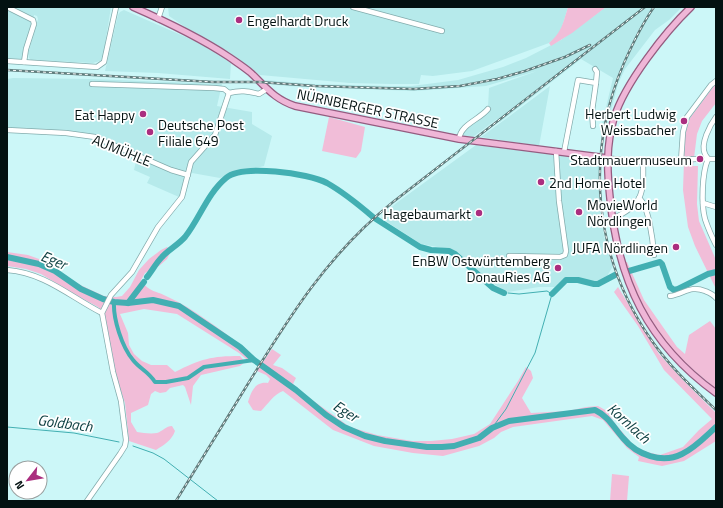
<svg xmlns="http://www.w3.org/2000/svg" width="723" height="508" font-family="'Titillium Web',sans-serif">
	<rect width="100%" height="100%" fill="#ccf7f8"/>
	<g fill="#b6eaeb">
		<path d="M7 7H111L103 57 100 61 93 63 31 60 29 58 28 54 38 19 37 16 34 15V17L22 12 33 17 23 57 22 59 7 58Z"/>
		<path d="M168 7H568L561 30 556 37 549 43 472 71 433 76 421 75 419 84H391L350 83 260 75 229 52 188 29 172 18 169 16Z"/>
		<path d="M606 7H682L669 20 655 30 625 69 618 84 605 133 600 132 613 78 581 59 500 122 497 119 473 137 462 135 464 130 490 111 488 107 489 88 537 71 486 86 414 91 286 86 269 84 264 80 314 84 387 86H412L458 80 503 67 526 58 561 40Z"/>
		<path d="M124 10 197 42 231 63 230 79 158 73 105 71 118 15 120 12Z"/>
		<path d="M13 78 91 79 222 84 217 106 252 112V124L272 136 264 166 240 172 231 173 220 178 192 173 179 197 147 183 150 177 134 170 136 161 79 133 7 129V79Z"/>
		<path d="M550 86 539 146 481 137 515 112Z"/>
		<path d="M476 145 599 160V195L601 220 605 241 613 266 606 278 592 283 563 279 555 287H539L508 292 485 279 454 250 421 244 381 218 395 204Z"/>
	</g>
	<g fill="#f1bdd8">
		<path d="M568 7H606L572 33 551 46 549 43C562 32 563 23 568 7Z"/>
		<path d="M716 83V103L702 121 697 134 693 166H698L697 204 699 221 716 260V289L695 246 688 227 683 190 685 133 690 118Z"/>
		<path d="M329 117 365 127 361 151 356 158 322 151Z"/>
		<path d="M167 247 171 251 167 259 159 266 145 273 141 280C149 292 154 290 166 296 195 309 220 330 245 348L247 352 255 358 251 363 239 353 177 314 144 309 120 314 128 333 129 345 134 354 142 361 151 365H167L175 372C201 359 211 356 240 356L245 362 240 366 201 375 193 386 191 405 185 387 183 385 170 388 166 392 160 393 155 391 151 394 148 405 131 413V422L137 432C143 433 151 434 157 433 163 431 166 426 172 426L175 431C172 440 164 445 156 450L129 441 125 403 113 367 104 313 98 307 76 295 41 274 26 269 7 266V252L28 255 53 264V266L76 283 104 296 116 297 122 296 130 287 139 270 149 259 161 250Z"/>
		<path d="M627 262 644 300 677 347 685 354 689 335 710 321 716 329V389C694 370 669 351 653 326 641 306 632 285 623 263Z"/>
		<path d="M618 287 659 354 683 380 716 413V441L684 461 662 466 638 461 639 457 627 448 603 420 592 416 513 427 501 432 494 438 479 446 443 456 413 453 374 446 333 430 283 391C274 394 268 404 261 411L253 410 248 402C251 392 255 381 268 383L270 379 266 375 257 371 272 349 281 355 273 365 282 368 296 378 293 384 308 397 350 427 377 435 412 441H431L452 439 474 434 490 424 518 381 526 367 531 371 533 378 522 398 531 413 568 411 586 407 598 406 607 411 614 422 634 446 647 452 660 455 683 447 699 430 712 419 664 370 638 326 614 292Z"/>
		<path d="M612 474 629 476 627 501H610Z"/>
	</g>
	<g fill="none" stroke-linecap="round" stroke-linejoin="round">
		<g stroke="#42afb2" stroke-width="1">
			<path d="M7 427 74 433 119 442"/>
			<path d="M492 428 506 409 535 353 552 294 547 291 519 294 508 293"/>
			<path d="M133 446 153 453 164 459 218 501"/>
		</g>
		<path stroke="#42afb2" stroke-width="4" d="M114 302C113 319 122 347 133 360 140 369 148 371 155 382H166L188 378 204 367 254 360"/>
		<g stroke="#42afb2" stroke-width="6">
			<path d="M376 219 420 247 431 250 449 251 455 254 493 288 504 293"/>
			<path d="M7 257 39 264 55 271 81 289 103 299 114 302 128 303 153 300 179 306 240 347 254 360 296 390 326 415 344 427 365 436 385 441 427 447H442L454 446 479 438 492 428 509 421 595 410C608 416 614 428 623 438 637 455 662 464 682 454 695 448 706 436 716 427"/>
			<path d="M629 271 660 262 662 264 670 287 674 290 678 289 708 274 716 272"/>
			<path d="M147 277C152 271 156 263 162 257 168 250 178 245 185 237 200 218 207 194 226 178 242 164 308 173 327 183 343 192 359 205 373 217"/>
			<path d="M552 294 566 280H578L594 284H598L615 275"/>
			<path d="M128 303 144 282"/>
		</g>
		<defs>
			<g id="minor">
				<path d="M7 7 33 20 34 24 26 49 24 62"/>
				<path d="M353 7 442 31"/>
				<path d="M158 19 162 7"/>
				<path d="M7 61 97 67 104 62 116 7"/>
				<path d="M595 69 597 72 596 83"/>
				<path d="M92 84 214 88 224 89 229 93"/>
				<path d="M716 117C710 125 700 144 705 154 706 156 707 157 708 159 702 173 701 204 705 219 708 228 712 237 716 245"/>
				<path d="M7 130 66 133 95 137 171 170 188 175"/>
				<path d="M459 139C461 124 479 120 488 109"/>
				<path d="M564 152 578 80 596 83 592 111 593 126"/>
				<path d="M607 158 638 162 696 159"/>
				<path d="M706 159H716"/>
				<path d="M681 161 683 132 687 117 711 85 716 81"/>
				<path d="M639 198C649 206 653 242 654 255"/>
				<path d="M703 203 716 207"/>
				<path d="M612 219C642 205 644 196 643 162"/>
				<path d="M509 256 560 257 565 255 566 251 559 201 556 151"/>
				<path d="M7 270C45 273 69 296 102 313"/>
				<path d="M670 296C684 294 690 285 705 291 710 293 713 294 716 298"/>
				<path d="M87 501 120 454 125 446 126 440 121 401 113 372 102 313 111 295 132 272 158 227 182 197 191 162 215 135 229 93C240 90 248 91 259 94L267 89"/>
			</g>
			<g id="major">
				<path d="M133 7C165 21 199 37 229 57 236 62 244 67 251 73 266 87 274 99 295 106L459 139 607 158"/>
				<path d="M691 7C665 32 625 83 614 118 606 146 607 170 610 198 618 281 648 344 716 393"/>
			</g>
		</defs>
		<use href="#minor" stroke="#83acad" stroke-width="6"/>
		<use href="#major" stroke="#955c80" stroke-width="8"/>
		<use href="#minor" stroke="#fff" stroke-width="4.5"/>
		<use href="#major" stroke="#efb6d7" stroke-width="5.5"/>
		<defs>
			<g id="rail">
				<path d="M654 7C642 24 633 43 624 63 584 156 594 258 652 341 670 367 693 388 716 410"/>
				<path d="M7 70 213 82H260L315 86 414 89 460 86 497 79 525 71 565 57 590 45"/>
				<path d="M176 501C199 463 223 425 246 387 289 317 328 254 393 202L645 7"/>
			</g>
		</defs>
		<use href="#rail" stroke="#607c7c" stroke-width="2.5"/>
		<use href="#rail" stroke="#fff" stroke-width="1" stroke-dasharray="3" stroke-linecap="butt"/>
	</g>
	<g fill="#ab2e7f" stroke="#fff" stroke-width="1.5">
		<circle cx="239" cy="20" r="4"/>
		<circle cx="143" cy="114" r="4"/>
		<circle cx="684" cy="121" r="4"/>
		<circle cx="150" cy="132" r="4"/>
		<circle cx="700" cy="159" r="4"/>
		<circle cx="541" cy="182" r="4"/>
		<circle cx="579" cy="212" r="4"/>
		<circle cx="479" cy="213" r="4"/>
		<circle cx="676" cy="247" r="4"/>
		<circle cx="558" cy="268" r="4"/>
	</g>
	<g text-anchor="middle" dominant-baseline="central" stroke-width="3.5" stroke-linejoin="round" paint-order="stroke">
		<g font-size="14" fill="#031111" stroke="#fff" text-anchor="end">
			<text x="247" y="20" text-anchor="start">Engelhardt Druck</text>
			<text x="676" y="113">Herbert Ludwig<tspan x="676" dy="16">Weissbacher</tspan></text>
			<text x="135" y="114">Eat Happy</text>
			<text x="158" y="124" text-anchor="start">Deutsche Post<tspan x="158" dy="16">Filiale 649</tspan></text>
			<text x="692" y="159">Stadtmauermuseum</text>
			<text x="549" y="182" text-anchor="start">2nd Home Hotel</text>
			<text x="587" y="204" text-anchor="start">MovieWorld<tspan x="587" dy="16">Nördlingen</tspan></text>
			<text x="471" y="213">Hagebaumarkt</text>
			<text x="668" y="247">JUFA Nördlingen</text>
			<text x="550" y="260">EnBW Ostwürttemberg<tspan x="550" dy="16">DonauRies AG</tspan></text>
		</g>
		<g font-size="14" fill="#031111" stroke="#fff">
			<text transform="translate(368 108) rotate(12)">NÜRNBERGER STRASSE</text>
			<text transform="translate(122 150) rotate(22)">AUMÜHLE</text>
		</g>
		<g font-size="15" font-style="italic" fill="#093c3e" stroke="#fff">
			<text transform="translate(54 260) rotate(23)">Eger</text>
			<text transform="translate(346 411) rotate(32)">Eger</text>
			<text transform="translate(65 423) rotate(7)">Goldbach</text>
			<text transform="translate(629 423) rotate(42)">Kornlach</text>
		</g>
	</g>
	<rect width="723" height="508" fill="none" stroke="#031111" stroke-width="16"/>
	<g transform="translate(28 480) rotate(239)"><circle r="19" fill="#ffffff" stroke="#9aa0a0"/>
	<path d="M0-3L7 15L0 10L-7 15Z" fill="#ab2e7f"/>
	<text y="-6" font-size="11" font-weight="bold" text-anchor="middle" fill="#031111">N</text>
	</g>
</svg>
